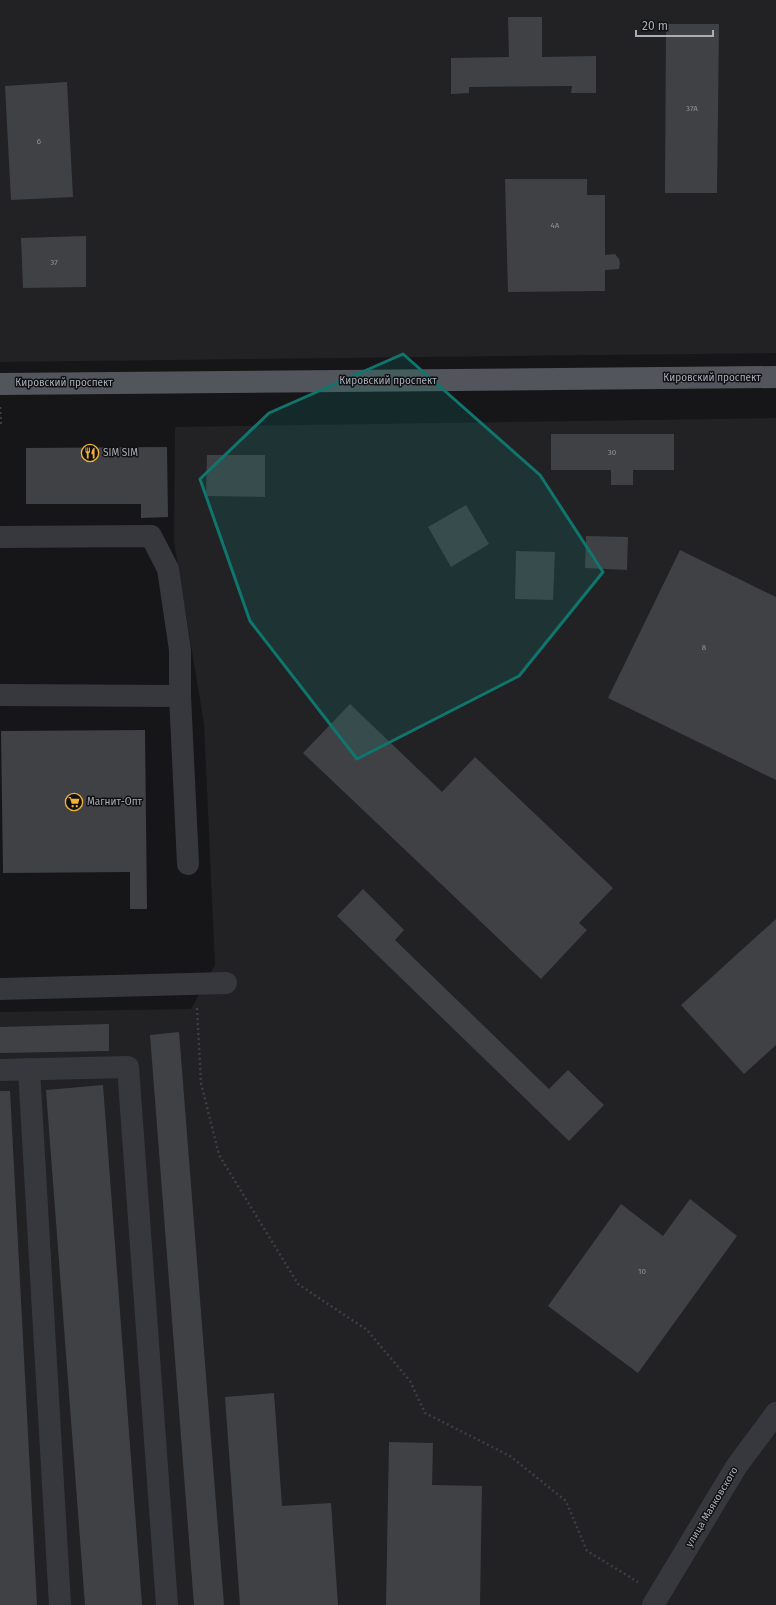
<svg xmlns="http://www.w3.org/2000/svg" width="776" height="1605" font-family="'Fira Sans',sans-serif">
	<rect width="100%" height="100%" fill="#161618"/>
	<g fill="#222225">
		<path d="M0 0H776V353L0 362Z"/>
		<path d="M776 418V1605H0V1012L191 1009 215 965 204 724 174 542 175 427Z"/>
	</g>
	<g fill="#404145">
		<path d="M508 17H542V57L596 56V93H571L572 86 469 87V93L451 94V58L509 57Z"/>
		<path d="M666 24H719L717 193H665Z"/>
		<path d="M67 82 73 197 11 200 5 86Z"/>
		<path d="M505 179H587V195H605V255L615 254 619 259 620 263 619 269 605 270V291L508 292Z"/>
		<path d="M86 236V287L23 288 21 238Z"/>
		<path d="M551 434H674V470H633V485H611V470H551Z"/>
		<path d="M167 447 168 517 141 518V504H26V448Z"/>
		<path d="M207 455H265V497L206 496Z"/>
		<path d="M466 505 489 544 451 567 428 527Z"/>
		<path d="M586 536 628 537 627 570 585 568Z"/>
		<path d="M680 550 776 597V780L608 698Z"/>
		<path d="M516 551 555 552 553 600 515 599Z"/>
		<path d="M350 704 442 792 475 757 613 888 579 923 587 930 541 979 303 753Z"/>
		<path d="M145 730 147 909H130V872L3 873 1 731Z"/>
		<path d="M363 889 404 930 395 940 549 1089 568 1070 604 1105 569 1141 337 916Z"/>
		<path d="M776 919V1045L744 1074 681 1005Z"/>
		<path d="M109 1024V1051L0 1053V1027Z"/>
		<path d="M179 1032 224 1605H194L150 1035Z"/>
		<path d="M103 1085 142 1605H85L46 1090Z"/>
		<path d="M0 1091H10L37 1605H0Z"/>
		<path d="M690 1199 737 1236 638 1373 548 1306 621 1204 663 1236Z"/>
		<path d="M274 1393 282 1506 331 1503 338 1605H240L225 1397Z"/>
		<path d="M389 1442 433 1443 432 1485 482 1486 480 1605H386Z"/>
	</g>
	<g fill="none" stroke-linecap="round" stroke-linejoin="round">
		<g stroke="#3d3f44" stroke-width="2.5" stroke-dasharray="2 3" stroke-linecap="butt">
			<path d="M0 407 1 426"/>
			<path d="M197 1008 201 1083 219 1155 298 1284 367 1330 410 1381 425 1413 510 1456 566 1501 587 1551 638 1582"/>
		</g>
		<g stroke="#37383d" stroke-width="22">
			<path d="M0 537 151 536 168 569 180 650V696L0 695"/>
			<path d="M180 696 188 864"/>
			<path d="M0 989 226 983"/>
			<path d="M29 1069 60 1605"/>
			<path d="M0 1070 128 1067 167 1605"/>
			<path d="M653 1605 736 1467 776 1413"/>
		</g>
		<path stroke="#53555c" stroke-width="22" d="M0 384 776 377"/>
	</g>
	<path fill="#0f766e" fill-opacity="0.2" stroke="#0f766e" stroke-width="3" stroke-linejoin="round" d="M403 354 540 475 603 572 519 676 357 759 250 621 200 479 269 413Z"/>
	<defs>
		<symbol id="restaurant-ring" viewBox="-11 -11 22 22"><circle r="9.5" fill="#111113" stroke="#f2b134" stroke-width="1.5"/><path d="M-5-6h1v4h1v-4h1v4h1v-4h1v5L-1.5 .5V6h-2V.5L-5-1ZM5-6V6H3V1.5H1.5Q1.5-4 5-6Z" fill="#f2b134"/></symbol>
		<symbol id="supermarket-ring" viewBox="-11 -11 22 22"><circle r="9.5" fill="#111113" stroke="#f2b134" stroke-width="1.5"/><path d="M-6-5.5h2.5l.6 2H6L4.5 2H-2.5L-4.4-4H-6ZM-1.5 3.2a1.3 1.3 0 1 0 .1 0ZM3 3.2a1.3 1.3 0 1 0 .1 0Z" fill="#f2b134"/></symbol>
	</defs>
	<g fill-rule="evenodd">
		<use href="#restaurant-ring" x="80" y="443" width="20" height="20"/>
		<use href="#supermarket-ring" x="64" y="792" width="20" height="20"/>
	</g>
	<g text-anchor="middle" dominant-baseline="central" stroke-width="3" stroke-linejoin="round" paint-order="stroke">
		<g font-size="8" fill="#8e929b">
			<text x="692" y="108">37А</text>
			<text x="39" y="141">6</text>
			<text x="555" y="225">4А</text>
			<text x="54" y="262">37</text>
			<text x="612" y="452">30</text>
			<text x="704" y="647">8</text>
			<text x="642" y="1271">10</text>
		</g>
		<g font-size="10" fill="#a8adb8" stroke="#111113">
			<text x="712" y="378">Кировский проспект</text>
			<text x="388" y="381">Кировский проспект</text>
			<text x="64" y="383">Кировский проспект</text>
			<text transform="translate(712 1507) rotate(-59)">улица Маяковского</text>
		</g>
		<g font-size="10" fill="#a8adb8" stroke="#111113" text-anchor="start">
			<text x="103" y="453">SIM SIM</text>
			<text x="87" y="802">Магнит-Опт</text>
		</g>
	</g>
	<path d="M636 30v6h77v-6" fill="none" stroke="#a8adb8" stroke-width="2"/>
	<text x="642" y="30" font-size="12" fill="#a8adb8" stroke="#111113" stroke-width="3" paint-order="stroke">20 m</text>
</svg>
